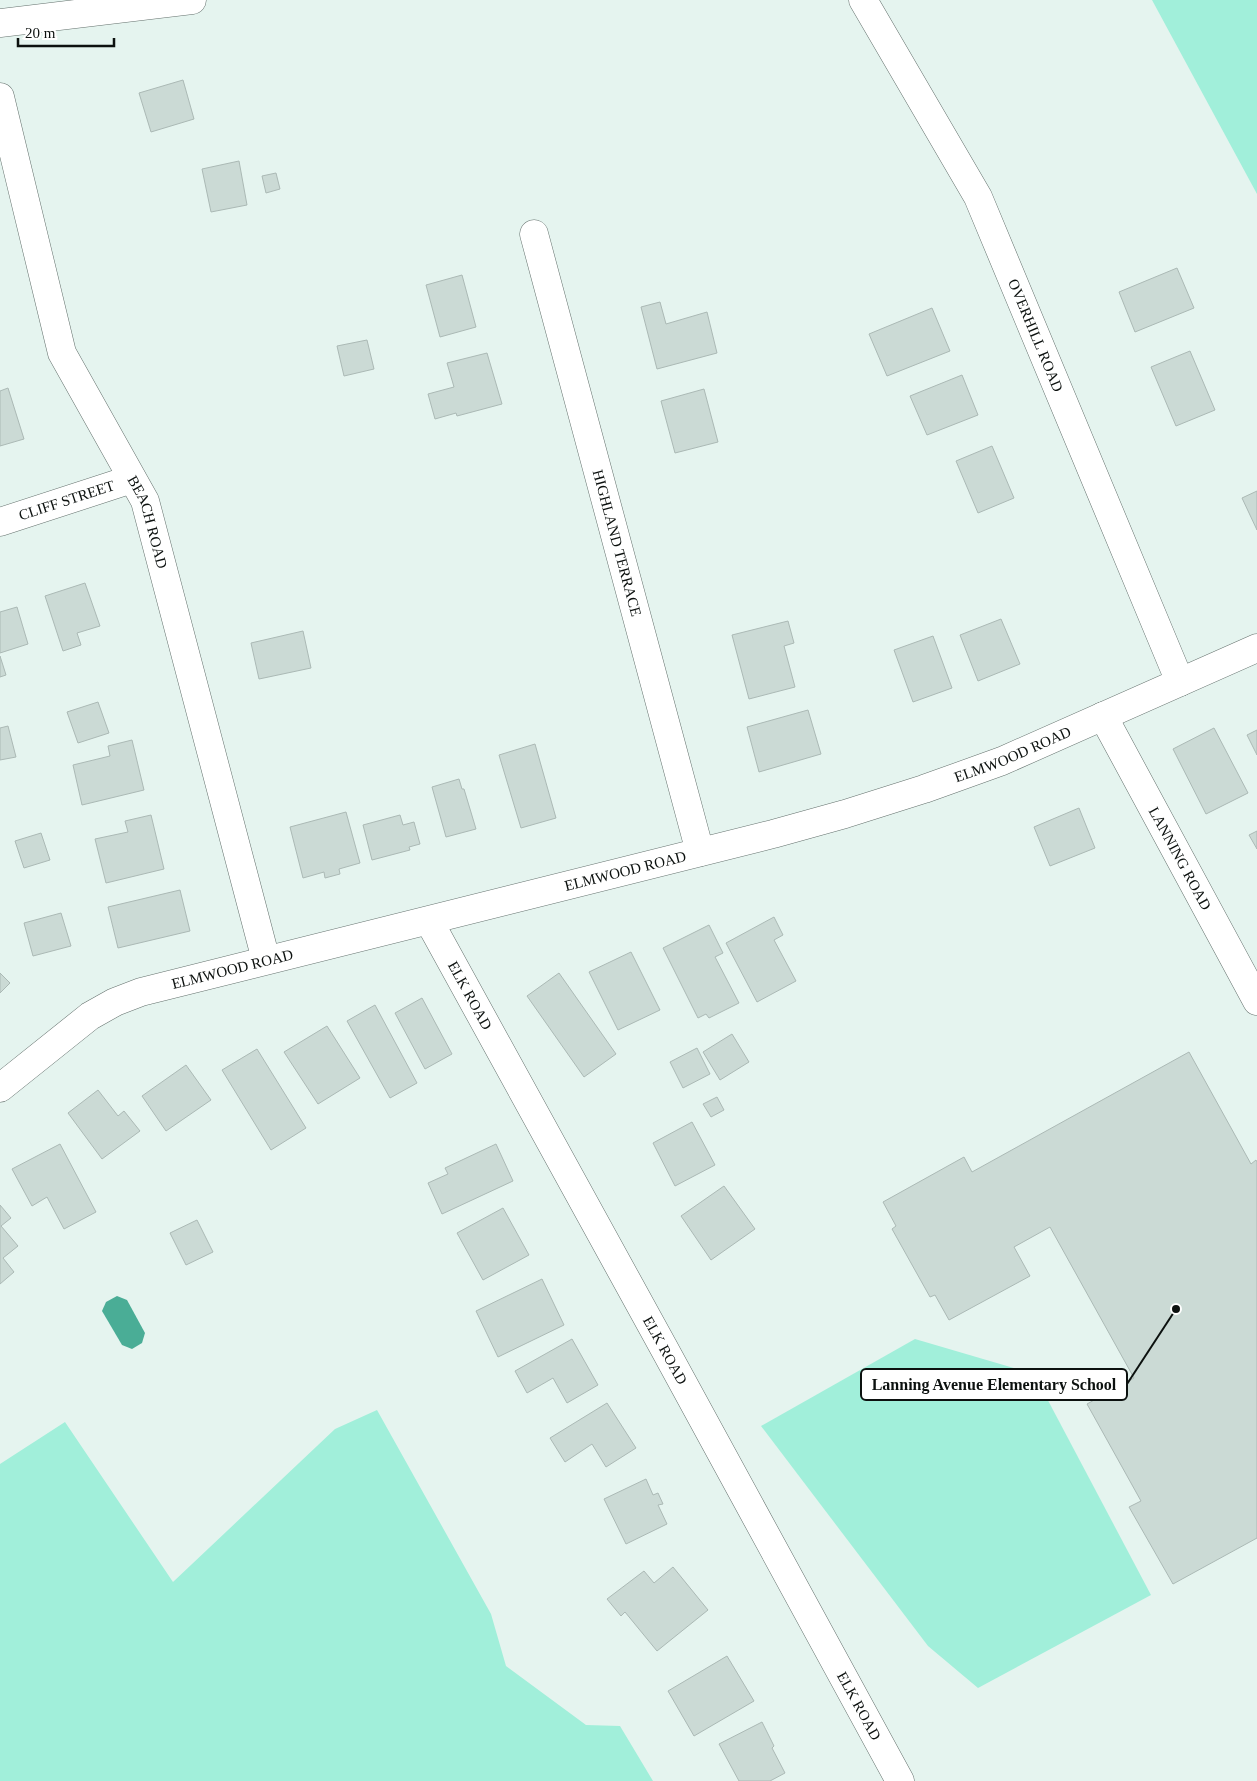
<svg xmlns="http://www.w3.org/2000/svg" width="1257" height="1781" font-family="Georgia,serif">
	<rect width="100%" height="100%" fill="#e5f4ef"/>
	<g fill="#a1efda">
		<path d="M1152 0H1257V194Z"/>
		<path d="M915 1339 1034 1374 1151 1595 978 1688 928 1646 761 1426Z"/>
		<path d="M377 1410 491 1614 506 1666 586 1725 620 1726 653 1781H0V1464L65 1422 173 1582 335 1429Z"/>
	</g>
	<path fill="#4aad96" d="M117 1296 127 1300 145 1333 142 1343 132 1349 122 1345 102 1311 106 1302Z"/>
	<g fill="#cbdad5" stroke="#abb9b5">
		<path d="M183 80 194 119 151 132 139 93Z"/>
		<path d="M239 161 247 205 211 212 202 169Z"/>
		<path d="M276 173 280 189 266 193 262 176Z"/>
		<path d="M1177 268 1194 308 1135 332 1119 292Z"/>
		<path d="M462 275 476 327 440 337 426 285Z"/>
		<path d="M660 302 666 324 707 312 717 353 657 369 641 307Z"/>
		<path d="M932 308 950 351 887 376 869 334Z"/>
		<path d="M367 340 374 369 344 376 337 346Z"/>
		<path d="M1190 351 1215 410 1176 426 1151 367Z"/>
		<path d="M487 353 502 404 457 416 456 413 435 419 428 394 454 387 447 363Z"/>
		<path d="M962 375 978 415 927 435 910 396Z"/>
		<path d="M8 388 24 439 0 446V391Z"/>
		<path d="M704 389 718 442 675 453 661 401Z"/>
		<path d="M992 446 1014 498 978 513 956 461Z"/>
		<path d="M1257 491V530L1242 498Z"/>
		<path d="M85 583 100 626 77 633 81 645 63 651 45 596Z"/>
		<path d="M17 607 28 644 0 653V612Z"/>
		<path d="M1001 619 1020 664 978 681 960 635Z"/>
		<path d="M788 621 794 643 784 646 795 687 749 699 732 635Z"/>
		<path d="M303 631 311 668 259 679 251 643Z"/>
		<path d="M933 636 952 688 913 702 894 650Z"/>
		<path d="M0 656 6 675 0 677Z"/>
		<path d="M98 702 109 733 78 743 67 712Z"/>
		<path d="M808 710 821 754 759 772 747 727Z"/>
		<path d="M8 726 16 757 0 760V728Z"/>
		<path d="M1214 728 1248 793 1206 814 1173 749Z"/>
		<path d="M1257 730V755L1247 735Z"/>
		<path d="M132 740 144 790 82 805 73 765 110 756 108 746Z"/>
		<path d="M535 744 556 818 521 828 499 755Z"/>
		<path d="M459 779 462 789H464L476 829 446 837 432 787Z"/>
		<path d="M1079 808 1095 848 1050 866 1034 827Z"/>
		<path d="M346 812 360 863 339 869 340 874 325 878 324 872 303 878 290 827Z"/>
		<path d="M151 815 164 869 106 883 95 839 128 832 125 821Z"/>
		<path d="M400 815 403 825 414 822 420 844 409 847 410 850 372 860 363 825Z"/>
		<path d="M1257 831V849L1249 835Z"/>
		<path d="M41 833 50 860 24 868 15 841Z"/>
		<path d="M180 890 190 931 118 948 108 907Z"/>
		<path d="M61 913 71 946 33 956 24 923Z"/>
		<path d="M774 917 783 935 774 940 796 981 757 1002 726 943Z"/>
		<path d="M709 925 723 953 715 957 739 1003 709 1018 706 1014 698 1018 663 948Z"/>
		<path d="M631 952 660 1010 618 1030 589 972Z"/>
		<path d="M0 973 10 983 0 993Z"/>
		<path d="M559 973 616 1054 584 1077 527 996Z"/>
		<path d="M422 998 452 1054 425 1069 395 1013Z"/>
		<path d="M375 1005 417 1083 390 1098 347 1021Z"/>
		<path d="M327 1026 360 1078 318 1104 284 1052Z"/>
		<path d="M732 1034 749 1062 720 1080 703 1052Z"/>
		<path d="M697 1048 710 1074 683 1088 670 1062Z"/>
		<path d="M257 1049 306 1128 271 1150 222 1070Z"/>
		<path d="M1189 1052 1251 1164 1256 1160 1257 1162V1538L1173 1584 1129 1507 1141 1501 1087 1404 1134 1378 1050 1227 1014 1247 1030 1276 949 1320 935 1295 930 1297 892 1229 896 1226 883 1202 964 1157 972 1172Z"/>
		<path d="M186 1065 211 1100 166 1131 142 1096Z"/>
		<path d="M98 1090 118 1116 124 1111 140 1131 102 1159 68 1113Z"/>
		<path d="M717 1097 724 1110 711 1117 703 1104Z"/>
		<path d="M692 1122 715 1165 675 1186 653 1143Z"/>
		<path d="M60 1144 96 1212 64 1229 47 1197 32 1206 12 1169Z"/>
		<path d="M496 1144 513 1181 442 1214 428 1183 448 1174 445 1168Z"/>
		<path d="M724 1186 755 1229 711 1260 681 1216Z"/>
		<path d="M0 1205 11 1218 1 1226 18 1246 3 1258 14 1272 0 1284Z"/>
		<path d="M503 1208 529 1255 483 1280 457 1233Z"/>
		<path d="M197 1220 213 1252 186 1265 170 1233Z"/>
		<path d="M542 1279 564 1325 498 1357 476 1311Z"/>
		<path d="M572 1339 598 1385 567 1403 553 1378 527 1393 515 1371Z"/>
		<path d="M607 1403 636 1448 606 1467 592 1444 565 1462 550 1438Z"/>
		<path d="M646 1479 653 1495 658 1493 663 1504 658 1505 667 1524 626 1544 604 1499Z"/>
		<path d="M673 1567 708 1610 657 1651 625 1612 621 1616 607 1599 644 1571 654 1583Z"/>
		<path d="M727 1656 754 1701 694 1736 668 1691Z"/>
		<path d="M762 1722 774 1746 772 1748 785 1773 770 1781H739L719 1744Z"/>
	</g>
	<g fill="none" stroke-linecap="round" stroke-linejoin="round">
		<defs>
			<g id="street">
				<path id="s1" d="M863 0 978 197 1180 682"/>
				<path d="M0 23 192 0"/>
				<path id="s2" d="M0 97 62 353 145 501 266 960"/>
				<path id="s3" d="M534 234 700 852"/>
				<path id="s4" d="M0 522 132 479"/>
				<path id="s5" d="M1103 716 1257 1001"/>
				<path id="s6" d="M429 921 665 1350 900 1781"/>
				<path id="s7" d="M0 1088 90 1016 115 1002 141 992 773 834 845 814 924 789 1002 761 1257 648"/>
			</g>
		</defs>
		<use href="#street" stroke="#64716d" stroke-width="29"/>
		<use href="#street" stroke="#fff" stroke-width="28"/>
	</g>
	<g text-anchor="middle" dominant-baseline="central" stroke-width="4" stroke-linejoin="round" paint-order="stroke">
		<g font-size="15" fill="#0c110f" stroke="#fff">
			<text stroke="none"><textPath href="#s1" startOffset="378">OVERHILL ROAD</textPath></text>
			<text stroke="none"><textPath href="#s4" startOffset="70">CLIFF STREET</textPath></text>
			<text stroke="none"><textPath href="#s2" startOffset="454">BEACH ROAD</textPath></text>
			<text stroke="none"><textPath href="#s3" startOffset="320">HIGHLAND TERRACE</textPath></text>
			<text stroke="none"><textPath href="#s7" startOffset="1076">ELMWOOD ROAD</textPath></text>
			<text stroke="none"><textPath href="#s5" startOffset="162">LANNING ROAD</textPath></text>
			<text stroke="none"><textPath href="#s7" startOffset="671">ELMWOOD ROAD</textPath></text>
			<text stroke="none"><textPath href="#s7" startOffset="266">ELMWOOD ROAD</textPath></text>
			<text stroke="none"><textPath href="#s6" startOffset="85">ELK ROAD</textPath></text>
			<text stroke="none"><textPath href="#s6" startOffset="490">ELK ROAD</textPath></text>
			<text stroke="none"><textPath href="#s6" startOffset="895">ELK ROAD</textPath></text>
		</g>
	</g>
	<path fill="none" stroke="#0c110f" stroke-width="2" d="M1176 1309L1127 1384"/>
	<circle fill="#0c110f" stroke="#fff" stroke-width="2" cx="1176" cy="1309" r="5"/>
	<rect fill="#fff" stroke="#0c110f" stroke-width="2" x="861" y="1369" width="266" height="31" rx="5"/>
	<g font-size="16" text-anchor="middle" font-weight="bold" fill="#0c110f">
		<text x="994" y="1390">Lanning Avenue Elementary School</text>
	</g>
	<path d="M18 38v8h96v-8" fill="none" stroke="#0c110f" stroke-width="2.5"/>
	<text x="25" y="38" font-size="15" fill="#0c110f" stroke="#ffffff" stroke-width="4" paint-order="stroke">20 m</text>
</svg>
